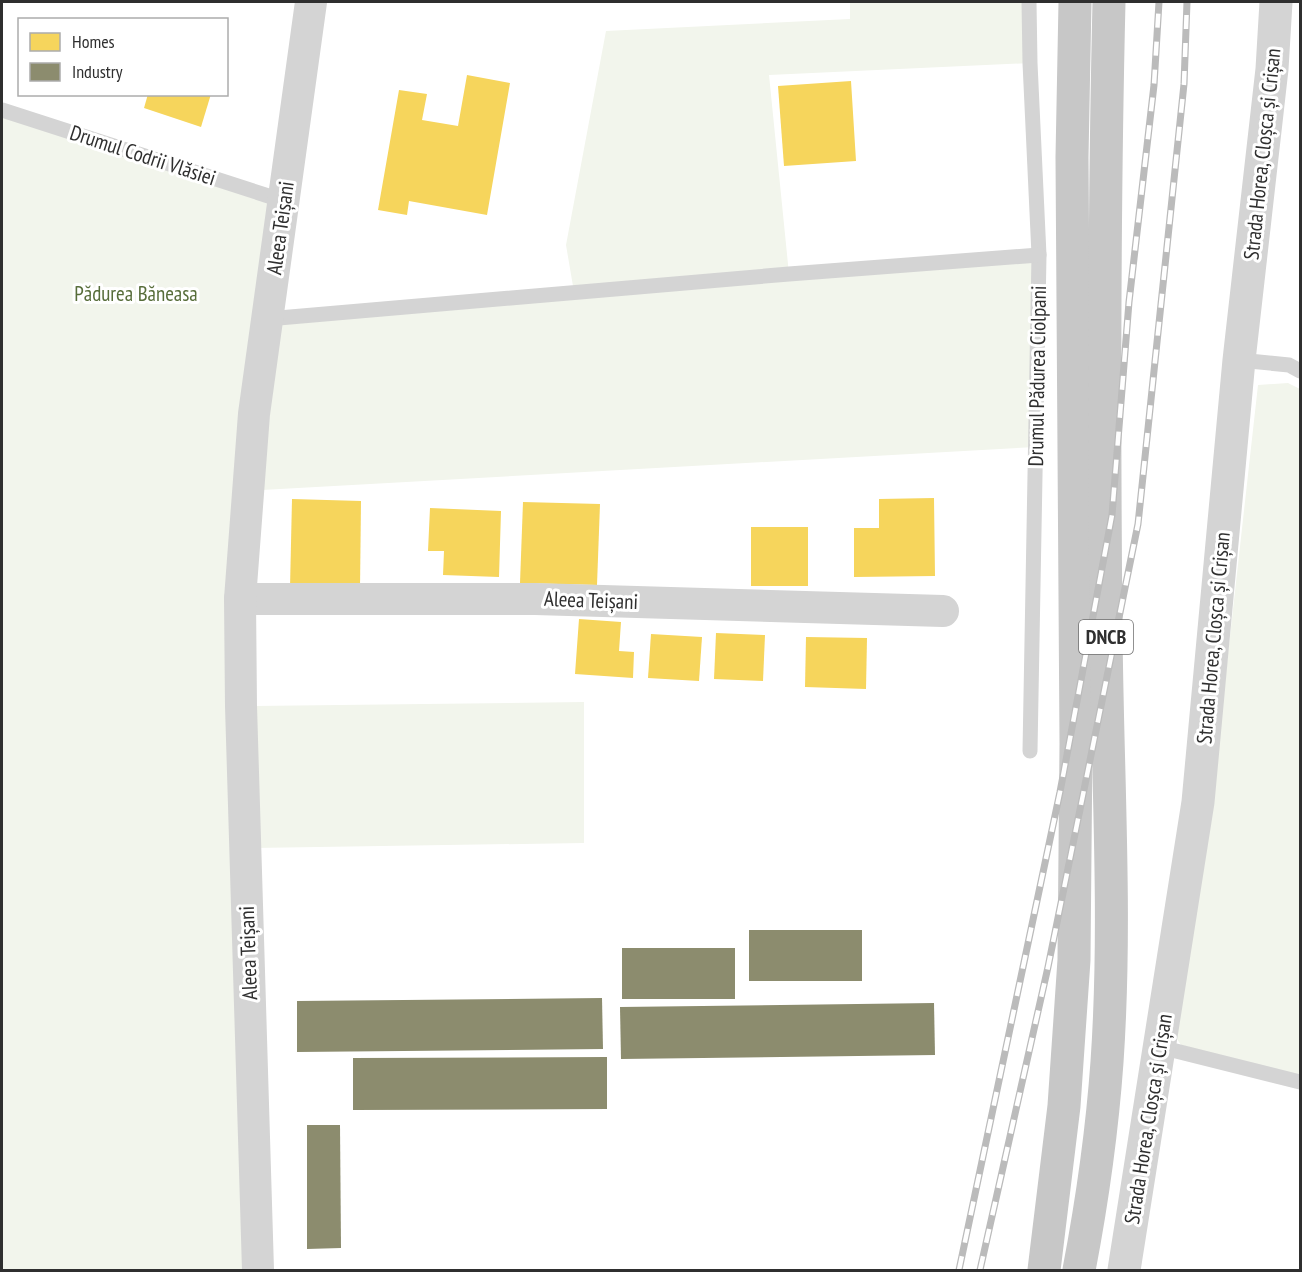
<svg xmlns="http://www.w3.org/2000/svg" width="1302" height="1272" font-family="'PT Sans Narrow',sans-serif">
	<rect width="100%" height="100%" fill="#fff"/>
	<g fill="#f2f5ec">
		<path d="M850 2H1029L1030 63 769 75 789 274 1039 255 1036 447 262 490 279 317 574 292 566 245 606 31 850 19Z"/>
		<path d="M2 110 284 201 254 414 259 1270H2Z"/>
		<path d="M1288 383 1300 389V1088L1181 1045 1173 1033 1222 708 1258 385Z"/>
		<path d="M584 702V843L253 848 250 706Z"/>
	</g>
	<g fill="#f6d55c">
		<path d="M467 75 510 83 487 215 409 201 407 215 378 210 399 90 427 94 422 120 458 126Z"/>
		<path d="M851 81 856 161 784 166 778 86Z"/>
		<path d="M148 94H211L201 127 144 108Z"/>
		<path d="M934 498 935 576 854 577V528H879V499Z"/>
		<path d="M292 499 361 501 360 589 290 588Z"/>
		<path d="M523 502 600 504 597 585 520 583Z"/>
		<path d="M430 508 501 511 499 577 443 575 444 551H428Z"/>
		<rect x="751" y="527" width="57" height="59"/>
		<path d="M579 619 621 622 619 651 634 652 633 678 575 674Z"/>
		<path d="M716 633 765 635 763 681 714 679Z"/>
		<path d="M651 634 702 637 699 681 648 678Z"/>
		<path d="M806 637 867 638 866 689 805 687Z"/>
	</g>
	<g fill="#8c8c6e">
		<rect x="749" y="930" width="113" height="51"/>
		<rect x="622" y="948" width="113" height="51"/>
		<path d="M602 998 603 1049 297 1052V1001Z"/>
		<path d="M934 1003 935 1055 621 1059 620 1007Z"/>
		<path d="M607 1057V1109L353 1110V1058Z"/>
		<path d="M307 1125H340L341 1248 307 1249Z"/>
	</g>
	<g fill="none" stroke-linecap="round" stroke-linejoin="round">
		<g stroke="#d4d4d4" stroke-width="15">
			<path d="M1029 2 1030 63 1039 255 1030 751"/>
			<path d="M2 110 284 201"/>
			<path d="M267 319 789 274 1039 255"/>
			<path d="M1239 360 1289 365 1300 371"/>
			<path d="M1160 1047 1300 1082"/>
		</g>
		<g stroke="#d4d4d4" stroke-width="32">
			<path d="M240 599H535L943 611"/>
			<path d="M258 1270 241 706 240 599 254 414 311 2"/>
		</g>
		<path stroke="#d4d4d4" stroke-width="33" d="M1124 1270 1198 802 1239 360 1272 69 1276 2"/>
		<g stroke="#c7c7c7" stroke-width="33">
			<path d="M1044 1270 1064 1106 1074 960 1076 744 1072 157 1075 2"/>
			<path d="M1079 1270C1092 1202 1102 1132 1107 1062 1117 917 1107 772 1106 627 1104 419 1104 210 1109 2"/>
		</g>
		<defs>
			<g id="rail">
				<path d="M959 1270 1060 792 1112 515 1129 302 1154 85 1159 2"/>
				<path d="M980 1270 1048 967 1138 524 1184 84 1187 2"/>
			</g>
		</defs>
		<use href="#rail" stroke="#bbb" stroke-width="7"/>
		<use href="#rail" stroke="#fff" stroke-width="4.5" stroke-dasharray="14" stroke-linecap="butt"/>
	</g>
	<g text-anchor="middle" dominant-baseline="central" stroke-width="6" stroke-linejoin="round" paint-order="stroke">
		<rect fill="#fff" stroke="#6d6d6d" stroke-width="1.5" x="1079" y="620" width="54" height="34" rx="4.5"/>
		<g font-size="20" font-weight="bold" fill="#2f2f2f">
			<text x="1106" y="637">DNCB</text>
		</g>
		<g font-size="21" fill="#2f2f2f" stroke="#fff">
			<text transform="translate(1262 154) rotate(-84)">Strada Horea, Cloșca și Crișan</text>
			<text transform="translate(143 155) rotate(18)">Drumul Codrii Vlăsiei</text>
			<text transform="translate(280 228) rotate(-82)">Aleea Teișani</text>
			<text transform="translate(1037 376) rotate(-89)">Drumul Pădurea Ciolpani</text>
			<text transform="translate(591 600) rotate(2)">Aleea Teișani</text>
			<text transform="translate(1213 638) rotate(-85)">Strada Horea, Cloșca și Crișan</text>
			<text transform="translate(248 953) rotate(-92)">Aleea Teișani</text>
			<text transform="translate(1148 1119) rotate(-81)">Strada Horea, Cloșca și Crișan</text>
		</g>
		<g font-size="21" fill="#576d3a" stroke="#fff">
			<text x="136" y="293">Pădurea Băneasa</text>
		</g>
	</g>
	<rect width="1302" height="1272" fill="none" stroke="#2f2f2f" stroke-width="6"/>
	<rect x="18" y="18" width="210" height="78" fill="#ffffff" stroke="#acacac" stroke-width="1.5"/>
	<rect x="30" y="33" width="30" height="18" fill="#f6d55c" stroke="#acacac" stroke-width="1.5"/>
	<text x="72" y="48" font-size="18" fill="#2f2f2f">Homes</text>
	<rect x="30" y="63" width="30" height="18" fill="#8c8c6e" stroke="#acacac" stroke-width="1.5"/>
	<text x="72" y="78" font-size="18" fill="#2f2f2f">Industry</text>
</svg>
